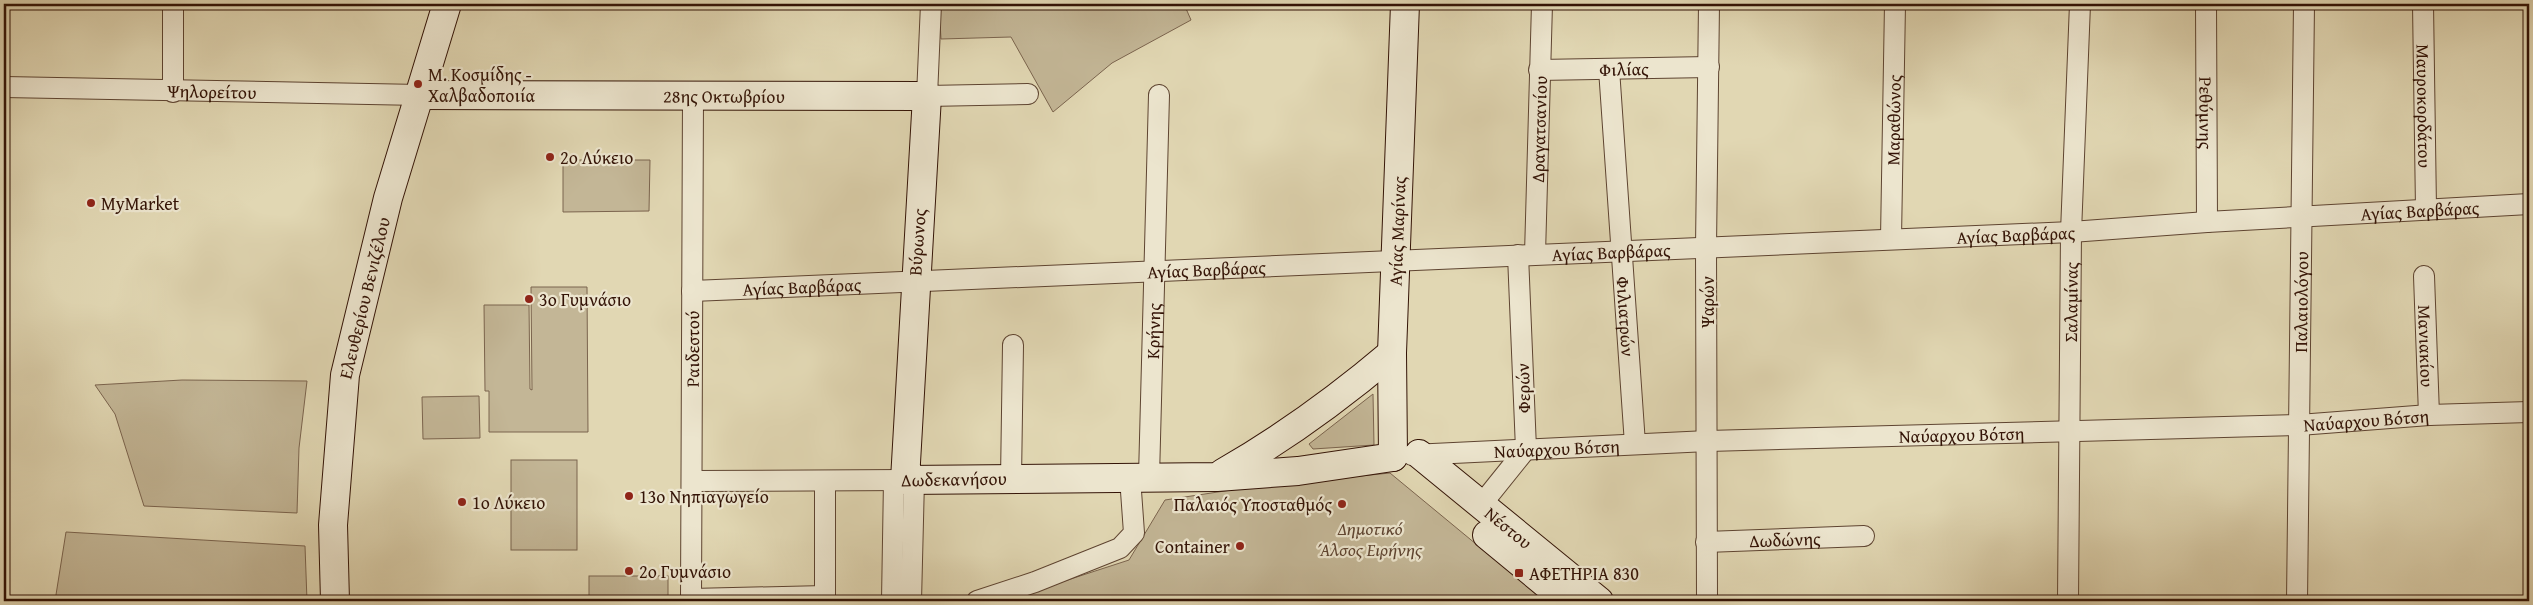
<svg xmlns="http://www.w3.org/2000/svg" width="2533" height="605" font-family="'Gentium Book Plus',serif">
	<rect width="100%" height="100%" fill="#e1d7b3"/>
	<filter id="stains"><feTurbulence type="fractalNoise" baseFrequency=".004" numOctaves="4"/><feColorMatrix values="0 0 0 0 .2 0 0 0 0 .09 0 0 0 0 .02 0 0 0 .5 -.17"/></filter>
	<radialGradient id="worn" r=".72"><stop offset=".6" stop-color="#630" stop-opacity="0"/><stop offset="1" stop-color="#630" stop-opacity=".3"/></radialGradient>
	<g fill="#c3b696" stroke="#7b644e">
		<path d="M939 4H1101L1109 8 1118 4H1184L1191 20 1112 63 1053 112 1011 37 941 39Z"/>
		<path d="M563 160H650L649 211 563 212Z"/>
		<path d="M531 287H587L588 432H489V391H485L484 305H529L530 389 532 390Z"/>
		<path d="M182 380 307 381 299 448 297 513 144 506 115 414 95 385Z"/>
		<path d="M1373 394 1374 445 1313 449 1309 444Z"/>
		<path d="M479 396 480 438 423 439 422 397Z"/>
		<rect x="511" y="460" width="66" height="90"/>
		<path d="M1390 473 1545 601H1003L1129 560 1165 500 1251 487Z"/>
		<path d="M66 532 305 546 307 601H55Z"/>
		<rect x="589" y="576" width="79" height="25"/>
	</g>
	<g fill="none" stroke-linecap="round" stroke-linejoin="round">
		<defs>
			<g id="street">
				<path d="M931 4 927 96 1028 94"/>
				<path id="s1" d="M2206 4 2207 222"/>
				<path id="s2" d="M2423 4 2426 209"/>
				<path id="s3" d="M1609 69 1635 444"/>
				<path id="s4" d="M1539 70 1709 67"/>
				<path id="s5" d="M4 87 420 95"/>
				<path d="M173 92V4"/>
				<path id="s6" d="M1891 238 1895 4"/>
				<path id="s7" d="M1535 254 1542 4"/>
				<path id="s8" d="M2424 276 2429 415"/>
				<path id="s9" d="M692 291 2071 232 2207 222 2529 204"/>
				<path id="s10" d="M1412 455 1708 441 2299 425 2429 415 2529 412"/>
				<path id="s11" d="M1149 477 1159 95"/>
				<path d="M1011 479 1013 345"/>
				<path d="M692 481 905 480"/>
				<path d="M1481 505 1526 449 1518 255"/>
				<path id="s12" d="M1706 542 1864 536"/>
				<path d="M691 599 825 596"/>
				<path id="s13" d="M691 601 693 96"/>
				<path d="M825 601V481"/>
				<path d="M892 601 894 480"/>
				<path d="M911 601 914 480"/>
				<path d="M977 601 1035 582 1120 548 1134 533 1130 477"/>
				<path d="M1707 601 1706 247 1709 4"/>
				<path id="s14" d="M2068 601 2071 232 2080 4"/>
				<path id="s15" d="M2297 601 2304 4"/>
			</g>
			<g id="secondary">
				<path id="s16" d="M420 95 927 96 905 480 1217 477 1298 471 1393 457"/>
				<path id="s17" d="M1419 454 1599 601"/>
				<path id="s18" d="M1393 457 1392 353 1405 4"/>
				<path d="M1223 473C1284 438 1339 398 1392 353"/>
				<path d="M1487 535 1567 601"/>
				<path id="s19" d="M335 601 333 525 345 375 388 198 447 4"/>
			</g>
		</defs>
		<use href="#street" stroke="#5e4431" stroke-width="22"/>
		<use href="#secondary" stroke="#331306" stroke-width="30"/>
		<use href="#street" stroke="#ece5ce" stroke-width="20"/>
		<use href="#secondary" stroke="#ece5ce" stroke-width="28"/>
	</g>
	<g fill="#8f2418" stroke="#ece5ce" stroke-width="2">
		<circle cx="418" cy="84" r="5"/>
		<circle cx="550" cy="157" r="5"/>
		<circle cx="91" cy="203" r="5"/>
		<circle cx="529" cy="299" r="5"/>
		<circle cx="629" cy="496" r="5"/>
		<circle cx="462" cy="502" r="5"/>
		<circle cx="1342" cy="504" r="5"/>
		<circle cx="1240" cy="546" r="5"/>
		<circle cx="629" cy="571" r="5"/>
		<rect x="1514" y="568" width="10" height="10" rx="2.5"/>
	</g>
	<g text-anchor="middle" dominant-baseline="central" stroke-width="4.5" stroke-linejoin="round" paint-order="stroke">
		<g font-size="18" fill="#331306" stroke="#ece5ce">
			<text stroke="none"><textPath href="#s4" startOffset="85">Φιλίας</textPath></text>
			<text stroke="none"><textPath href="#s5" startOffset="208">Ψηλορείτου</textPath></text>
			<text stroke="none"><textPath href="#s16" startOffset="304">28ης Οκτωβρίου</textPath></text>
			<text stroke="none"><textPath href="#s2" startOffset="102">Μαυροκορδάτου</textPath></text>
			<text stroke="none"><textPath href="#s1" startOffset="109">Ρεθύμνης</textPath></text>
			<text stroke="none"><textPath href="#s6" startOffset="118">Μαραθώνος</textPath></text>
			<text stroke="none"><textPath href="#s7" startOffset="125">Δραγατσανίου</textPath></text>
			<text stroke="none"><textPath href="#s9" startOffset="1730">Αγίας Βαρβάρας</textPath></text>
			<text stroke="none"><textPath href="#s18" startOffset="226">Αγίας Μαρίνας</textPath></text>
			<text stroke="none"><textPath href="#s9" startOffset="1325">Αγίας Βαρβάρας</textPath></text>
			<text transform="translate(917 242) rotate(-86)">Βύρωνος</text>
			<text stroke="none"><textPath href="#s9" startOffset="920">Αγίας Βαρβάρας</textPath></text>
			<text stroke="none"><textPath href="#s9" startOffset="515">Αγίας Βαρβάρας</textPath></text>
			<text stroke="none"><textPath href="#s9" startOffset="110">Αγίας Βαρβάρας</textPath></text>
			<text stroke="none"><textPath href="#s19" startOffset="306">Ελευθερίου Βενιζέλου</textPath></text>
			<text transform="translate(1707 302) rotate(-90)">Ψαρών</text>
			<text stroke="none"><textPath href="#s14" startOffset="299">Σαλαμίνας</textPath></text>
			<text stroke="none"><textPath href="#s15" startOffset="299">Παλαιολόγου</textPath></text>
			<text stroke="none"><textPath href="#s3" startOffset="248">Φιλιατρών</textPath></text>
			<text stroke="none"><textPath href="#s11" startOffset="146">Κρήνης</textPath></text>
			<text stroke="none"><textPath href="#s8" startOffset="70">Μανιακίου</textPath></text>
			<text stroke="none"><textPath href="#s13" startOffset="252">Ραιδεστού</textPath></text>
			<text transform="translate(1523 388) rotate(-92)">Φερών</text>
			<text stroke="none"><textPath href="#s10" startOffset="955">Ναύαρχου Βότση</textPath></text>
			<text stroke="none"><textPath href="#s10" startOffset="550">Ναύαρχου Βότση</textPath></text>
			<text stroke="none"><textPath href="#s10" startOffset="145">Ναύαρχου Βότση</textPath></text>
			<text transform="translate(954 479) rotate(-1)">Δωδεκανήσου</text>
			<text stroke="none"><textPath href="#s17" startOffset="116">Νέστου</textPath></text>
			<text stroke="none"><textPath href="#s12" startOffset="79">Δωδώνης</textPath></text>
		</g>
		<g font-size="18" fill="#331306" stroke="#ece5ce" text-anchor="start">
			<text x="428" y="74">Μ. Κοσμίδης -<tspan x="428" dy="21">Χαλβαδοποιία</tspan></text>
			<text x="560" y="157">2ο Λύκειο</text>
			<text x="101" y="203">MyMarket</text>
			<text x="539" y="299">3ο Γυμνάσιο</text>
			<text x="639" y="496">13ο Νηπιαγωγείο</text>
			<text x="472" y="502">1ο Λύκειο</text>
			<text x="1332" y="504" text-anchor="end">Παλαιός Υποσταθμός</text>
			<text x="1230" y="546" text-anchor="end">Container</text>
			<text x="639" y="571">2ο Γυμνάσιο</text>
			<text x="1529" y="573">ΑΦΕΤΗΡΙΑ 830</text>
		</g>
		<g font-size="18" font-style="italic" fill="#5e4431" stroke="#ece5ce">
			<text x="1370" y="528">Δημοτικό<tspan x="1370" dy="21">Άλσος Ειρήνης</tspan></text>
		</g>
	</g>
	<rect width="2533" height="605" fill="none" stroke="#e1d7b3" stroke-width="20"/>
	<rect x="5" y="5" width="2523" height="595" fill="none" stroke="#331306" stroke-width="2.5"/>
	<rect x="10" y="10" width="2513" height="585" fill="none" stroke="#331306"/>
	<rect width="100%" height="100%" filter="url(#stains)"/>
	<rect width="100%" height="100%" fill="url(#worn)"/>
</svg>
